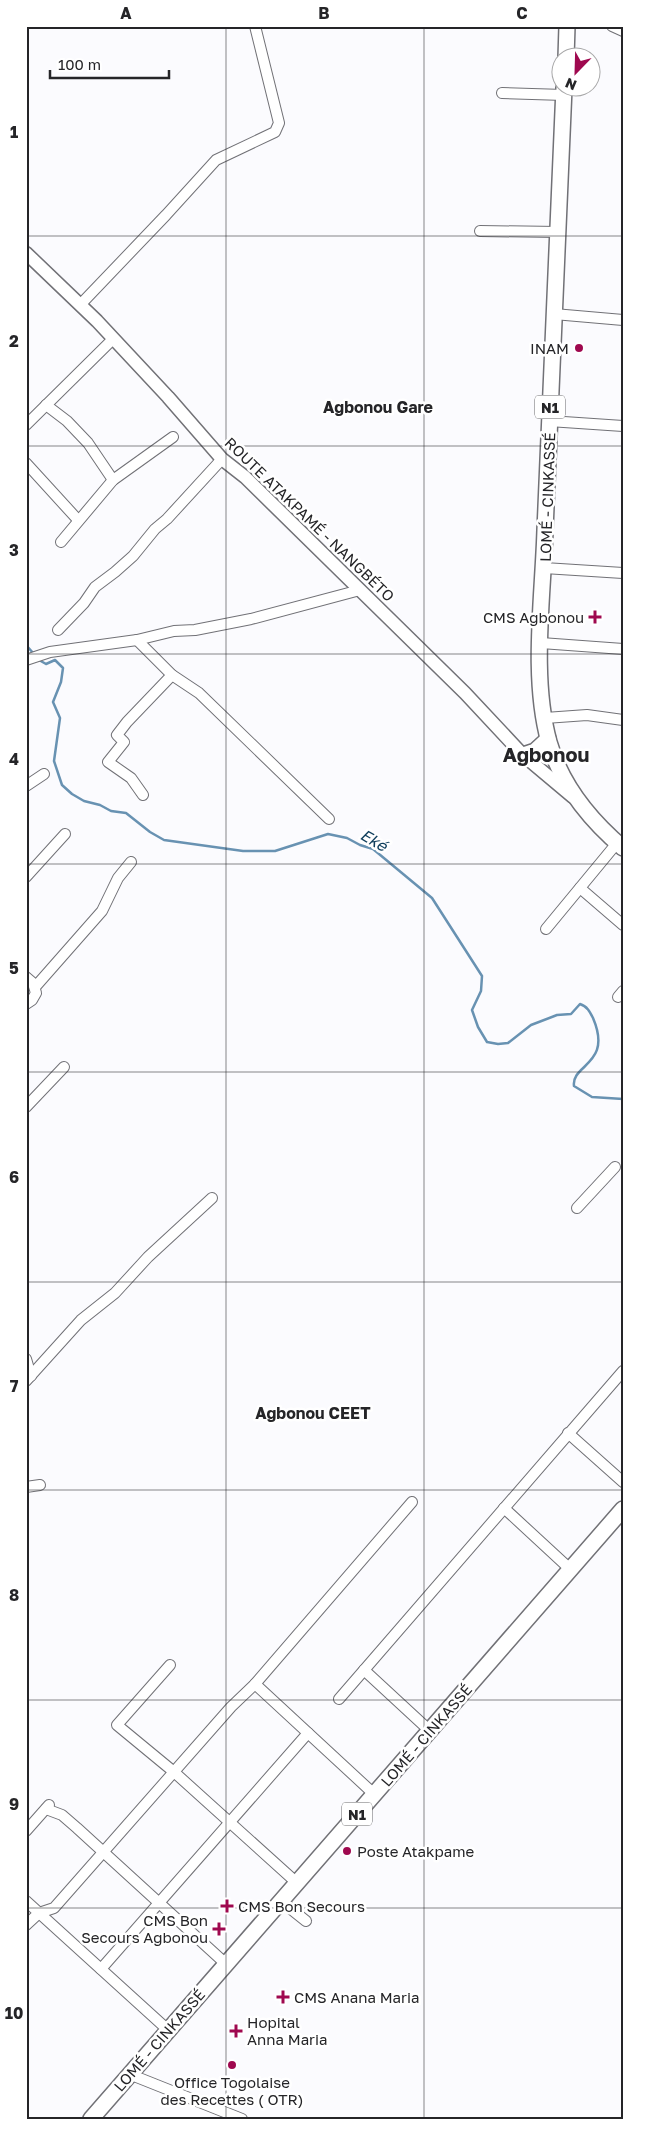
<svg xmlns="http://www.w3.org/2000/svg" width="649" height="2145" font-family="'Golos Text',sans-serif">
	<rect width="100%" height="100%" fill="#fbfbfe"/>
	<g fill="none" stroke-linecap="round" stroke-linejoin="round">
		<g stroke="#6892b2" stroke-width="2.5">
			<path d="M26 645 34 654"/>
			<path d="M39 660 46 664 55 660 63 668 61 682 53 702 60 718 54 761 62 785 72 794 84 801 100 805 111 811 126 813 150 832 164 840 243 851H275L328 834 347 838 360 845 373 849 432 898 482 976 481 991 472 1010 478 1027 487 1042 498 1044 508 1043 531 1025 557 1015 571 1014 580 1004C587 1006 590 1012 593 1018 613 1065 571 1064 574 1086L592 1097 623 1099"/>
		</g>
		<defs>
			<g id="minor">
				<path d="M612 26 623 31"/>
				<path d="M502 93 564 95"/>
				<path d="M480 231 558 232"/>
				<path d="M80 305 166 215 216 160 275 132 279 123 255 26"/>
				<path d="M554 314 623 320"/>
				<path d="M46 405 67 421 88 443 113 480"/>
				<path d="M549 421 623 426"/>
				<path d="M26 425 113 339"/>
				<path d="M26 463 78 520"/>
				<path d="M61 542 113 480 173 437"/>
				<path d="M544 568 623 573"/>
				<path d="M58 630 84 603 95 587 115 572 133 556 155 529 167 519 222 459"/>
				<path d="M137 640 172 675 199 693 329 819"/>
				<path d="M541 643 623 649"/>
				<path d="M26 660 50 652 137 640 174 631 195 630 251 619 360 590"/>
				<path d="M545 718 587 715 623 720"/>
				<path d="M26 786 44 774"/>
				<path d="M143 795 131 778 108 762 124 742 117 735 127 722 172 675"/>
				<path d="M26 877 65 834"/>
				<path d="M580 888 623 925"/>
				<path d="M546 929 617 843"/>
				<path d="M26 977 33 983 36 993 32 1000 26 1004"/>
				<path d="M36 986 102 911 118 878 131 862"/>
				<path d="M618 997 623 991"/>
				<path d="M26 1107 64 1067"/>
				<path d="M577 1208 615 1167"/>
				<path d="M26 1359 31 1376"/>
				<path d="M26 1381 81 1320 115 1293 148 1257 212 1198"/>
				<path d="M568 1433 623 1482"/>
				<path d="M26 1487 40 1485"/>
				<path d="M504 1508 570 1569"/>
				<path d="M170 1665 117 1725 174 1772 297 1883"/>
				<path d="M364 1670 430 1731"/>
				<path d="M255 1684 374 1794"/>
				<path d="M339 1699 623 1371"/>
				<path d="M46 1809 62 1815 77 1828 226 1964"/>
				<path d="M26 1831 49 1805"/>
				<path d="M26 1901 168 2030"/>
				<path d="M281 1901 306 1921"/>
				<path d="M26 1925 39 1913 54 1908 231 1707 255 1684 412 1502"/>
				<path d="M101 1969 308 1733"/>
				<path d="M129 2074 242 2119"/>
			</g>
			<path id="major" d="M26 253 97 321 168 397 222 459 245 477 360 590 465 693 523 755 573 797"/>
			<g id="highway">
				<path d="M566 58 567 26"/>
				<path d="M564 88C558 235 551 382 545 530 543 598 531 676 549 742 561 784 590 820 623 848"/>
				<path d="M523 755 535 751 548 739"/>
				<path d="M91 2119 623 1509"/>
			</g>
		</defs>
		<use href="#minor" stroke="#717176" stroke-width="12"/>
		<use href="#major" stroke="#717176" stroke-width="15"/>
		<use href="#highway" stroke="#717176" stroke-width="18"/>
		<use href="#minor" stroke="#fff" stroke-width="10"/>
		<use href="#major" stroke="#fff" stroke-width="12"/>
		<use href="#highway" stroke="#fff" stroke-width="15"/>
	</g>
	<path fill="none" stroke="#252528" stroke-width="1" stroke-opacity="0.55" d="M226 26V2119M424 26V2119M26 236H623M26 446H623M26 654H623M26 864H623M26 1072H623M26 1282H623M26 1490H623M26 1700H623M26 1908H623"/>
	<g fill="#9f084f" stroke="#fff" stroke-width="2">
		<circle cx="579" cy="348" r="5"/>
		<path d="M592.5 609.5h5v5h5v5h-5v5h-5v-5h-5v-5h5z"/>
		<circle cx="347" cy="1851" r="5"/>
		<path d="M224.5 1898.5h5v5h5v5h-5v5h-5v-5h-5v-5h5z"/>
		<path d="M216.5 1921.5h5v5h5v5h-5v5h-5v-5h-5v-5h5z"/>
		<path d="M280.5 1989.5h5v5h5v5h-5v5h-5v-5h-5v-5h5z"/>
		<path d="M233.5 2023.5h5v5h5v5h-5v5h-5v-5h-5v-5h5z"/>
		<circle cx="232" cy="2065" r="5"/>
	</g>
	<g text-anchor="middle" dominant-baseline="central" stroke-width="5" stroke-linejoin="round" paint-order="stroke">
		<g fill="#fff" stroke="#666668" stroke-width="1">
			<rect x="535" y="395.5" width="30" height="23" rx="4"/>
			<rect x="342" y="1802.5" width="30" height="23" rx="4"/>
		</g>
		<g font-size="14" font-weight="bold" fill="#252528">
			<text x="550" y="407">N1</text>
			<text x="357" y="1814">N1</text>
		</g>
		<g font-size="15" fill="#252528" stroke="#fff" text-anchor="start">
			<text x="569" y="348" text-anchor="end">INAM</text>
			<text x="584" y="617" text-anchor="end">CMS Agbonou</text>
			<text x="357" y="1851">Poste Atakpame</text>
			<text x="238" y="1906">CMS Bon Secours</text>
			<text x="208" y="1920" text-anchor="end">CMS Bon<tspan x="208" dy="17">Secours Agbonou</tspan></text>
			<text x="294" y="1997">CMS Anana Maria</text>
			<text x="247" y="2022">Hopital<tspan x="247" dy="17">Anna Maria</tspan></text>
			<text x="232" y="2082" text-anchor="middle">Office Togolaise<tspan x="232" dy="17">des Recettes ( OTR)</tspan></text>
		</g>
		<g font-size="15" fill="#252528" stroke="#fff">
			<text transform="translate(547 497) rotate(-88)">LOMÉ - CINKASSÉ</text>
			<text transform="translate(310 519) rotate(44)">ROUTE ATAKPAMÉ - NANGBÉTO</text>
			<text transform="translate(426 1735) rotate(-49)">LOMÉ - CINKASSÉ</text>
			<text transform="translate(159 2040) rotate(-49)">LOMÉ - CINKASSÉ</text>
		</g>
		<g font-size="16" font-weight="bold" fill="#252528" stroke="#fff">
			<text x="378" y="407">Agbonou Gare</text>
			<text x="313" y="1413">Agbonou CEET</text>
		</g>
		<g font-size="16" font-style="italic" fill="#0f3e5c" stroke="#fff">
			<text transform="translate(374 840) rotate(30)">Eké</text>
		</g>
		<g font-size="20" font-weight="bold" fill="#252528" stroke="#fff">
			<text x="546" y="754">Agbonou</text>
		</g>
	</g>
	<rect width="649" height="2145" fill="none" stroke="#ffffff" stroke-width="55"/>
	<g transform="translate(576 72) rotate(203)"><circle r="24" fill="#ffffff" stroke="#a8a8a9"/>
	<path d="M0-4L9 19L0 12L-9 19Z" fill="#9f084f"/>
	<text y="-8" font-size="14" font-weight="bold" text-anchor="middle" fill="#252528">N</text>
	</g>
	<path d="M50 70v8h119v-8" fill="none" stroke="#252528" stroke-width="2.5"/>
	<text x="58" y="70" font-size="15" fill="#252528" stroke="#ffffff" stroke-width="4" paint-order="stroke">100 m</text>
	<rect x="28" y="28" width="594" height="2090" fill="none" stroke="#252528" stroke-width="2"/>
	<g font-size="16" text-anchor="middle" font-weight="bold" fill="#252528">
		<text x="126" y="19">A</text>
		<text x="324" y="19">B</text>
		<text x="522" y="19">C</text>
		<text x="14" y="138">1</text>
		<text x="14" y="347">2</text>
		<text x="14" y="556">3</text>
		<text x="14" y="765">4</text>
		<text x="14" y="974">5</text>
		<text x="14" y="1183">6</text>
		<text x="14" y="1392">7</text>
		<text x="14" y="1601">8</text>
		<text x="14" y="1810">9</text>
		<text x="14" y="2019">10</text>
	</g>
</svg>
